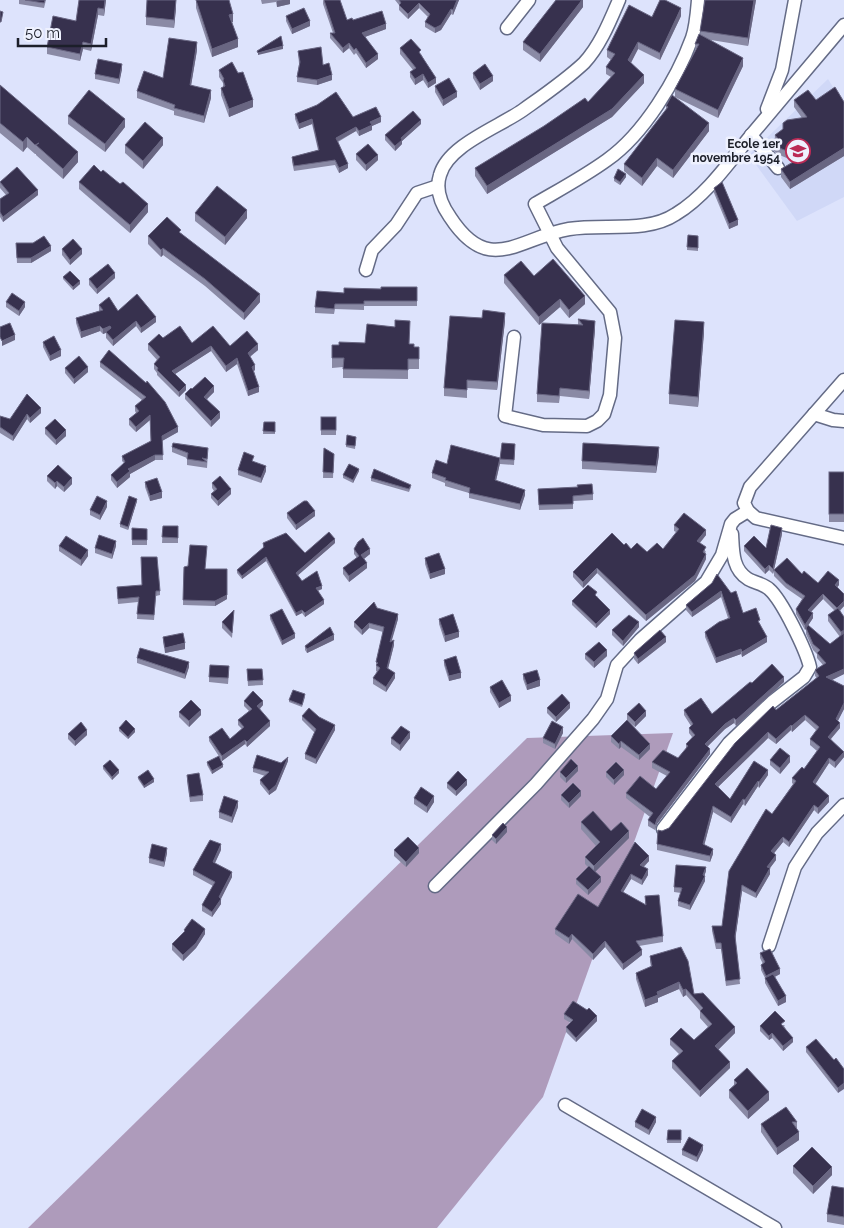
<svg xmlns="http://www.w3.org/2000/svg" width="844" height="1228" font-family="Raleway,sans-serif">
	<rect width="100%" height="100%" fill="#dde3fc"/>
	<path fill="#d0d8f7" d="M828 79 844 105V197L797 221 749 155Z"/>
	<path fill="#ae9bbb" d="M673 733 543 1097 437 1228H28L527 738Z"/>
	<g fill="none" stroke-linecap="round" stroke-linejoin="round">
		<defs>
			<g id="minor">
				<path d="M619 0C610 21 600 46 584 63 566 80 544 95 523 110 499 127 448 145 440 175 435 190 441 204 450 217 489 277 518 238 569 229 603 223 646 234 676 214 707 195 730 161 753 133 783 97 814 61 844 25"/>
				<path d="M507 28 529 0"/>
				<path d="M767 109 782 70 795 0"/>
				<path d="M751 135 778 168"/>
				<path d="M366 270 372 250 396 225 417 193 438 186"/>
				<path d="M514 337 505 416 543 425 587 426 597 421 604 414 610 395 615 338 610 312 557 248 535 204C559 190 585 176 607 160 644 134 677 79 692 38 696 27 697 12 698 0"/>
				<path d="M844 380 750 487 744 503 748 511 756 518 844 538"/>
				<path d="M814 414 833 420 844 421"/>
				<path d="M663 829 729 743 772 702 804 677 810 667C806 650 782 600 769 589 764 584 755 583 748 579 732 569 733 551 732 534"/>
				<path d="M435 886 536 784 593 719 607 699 617 665 640 640 706 582 722 555 731 524 735 519 748 511"/>
				<path d="M769 946 795 867 817 833 844 805"/>
				<path d="M565 1105 775 1228"/>
			</g>
		</defs>
		<use href="#minor" stroke="#646b86" stroke-width="15"/>
		<use href="#minor" stroke="#fff" stroke-width="12"/>
	</g>
	<g fill="#8a8aa5" fill-rule="evenodd">
		<path d="M19 0H46L44 8 19 4Z"/>
		<path d="M106 0 104 16 98 15 91 51 83 49 80 61 47 54V47L76 21Z"/>
		<path d="M196 0 233 22H232L238 47 212 57 196 8Z"/>
		<path d="M261 0H290V4L277 7 276 2 262 4Z"/>
		<path d="M323 0 347 20H353L386 29 365 37 378 59 366 68 356 53 354 55 349 48 343 53 330 38V33H333L323 4Z"/>
		<path d="M395 0H459L453 15 451 14 441 30 435 33 425 27V22L428 17 419 8 408 19 399 10V5Z"/>
		<path d="M583 0V7L540 62 523 50V42Z"/>
		<path d="M705 0H756L748 46 711 40 743 66 718 118 675 97V89L696 51 695 44 700 35 705 5Z"/>
		<path d="M176 8 174 28 146 25V17Z"/>
		<path d="M286 16 310 26 292 34 286 21Z"/>
		<path d="M681 16 660 60 638 49 631 63 644 83 612 117 487 194 475 176V168L588 102 611 77 606 74V67L611 60 607 57V50L652 17Z"/>
		<path d="M400 48 421 54 436 83 428 88 423 80 415 85 410 77V72L413 70 400 54Z"/>
		<path d="M197 50 191 85 211 98 204 123 174 115V111L137 98V91L163 78Z"/>
		<path d="M298 51 332 80 317 85 297 82V77L299 64Z"/>
		<path d="M122 69 119 84 95 79V74Z"/>
		<path d="M219 70 253 107 229 117 221 95V88L223 87V83L219 77Z"/>
		<path d="M473 73 493 81 480 90 473 78Z"/>
		<path d="M0 85 78 162 63 179 36 155V154H35L27 147 23 152 0 133Z"/>
		<path d="M435 86 457 97 443 106 435 92Z"/>
		<path d="M794 100 844 102V156L790 189 781 177V169L794 161 777 154 774 151 775 135 802 118 794 107Z"/>
		<path d="M666 106 709 131 673 178 657 166 642 186 624 171V164L666 109Z"/>
		<path d="M295 114 353 117 381 122 372 126V130L359 136 356 131 338 142 348 168 339 173 335 165 294 171 292 162V157L318 150 312 124 299 129 295 119Z"/>
		<path d="M68 116 125 127 105 152 68 124Z"/>
		<path d="M421 124 402 141V144L395 151 385 140V135Z"/>
		<path d="M125 145H163L143 169 125 153Z"/>
		<path d="M356 154 378 160 366 171 356 160Z"/>
		<path d="M101 172 120 184 148 212 130 233 79 189V182Z"/>
		<path d="M626 177 620 185 614 181V178Z"/>
		<path d="M0 182 38 195 3 222 0 217V199L6 195 0 188Z"/>
		<path d="M714 188 738 225 729 229 714 193Z"/>
		<path d="M195 213 247 218 225 245 195 221Z"/>
		<path d="M181 233 260 302 244 320 205 286 163 255 161 257 148 244V236Z"/>
		<path d="M688 235 698 236V251L687 250Z"/>
		<path d="M16 243 51 251 31 263H17Z"/>
		<path d="M62 249 82 254 70 265 62 255Z"/>
		<path d="M504 275 534 276 585 304 569 318 560 307 539 325 504 283Z"/>
		<path d="M63 277 80 284 73 290 63 279Z"/>
		<path d="M115 278 97 294 89 285V279Z"/>
		<path d="M417 287V306H364V310L335 309 334 314 315 313V307L344 293 381 289Z"/>
		<path d="M6 302 25 307 19 316 6 307Z"/>
		<path d="M99 305 118 311 156 322 141 333 136 326 113 346 106 338V333L103 334 100 331 81 338 76 323V318L99 311Z"/>
		<path d="M482 318 505 321 497 390 467 388V398L444 396V388Z"/>
		<path d="M578 319 595 329 589 399 560 396 559 403 537 402V394L578 325Z"/>
		<path d="M704 332 698 407 669 404V394Z"/>
		<path d="M163 338 192 343 230 346 258 350 250 357 255 370 254 371 259 392 248 396 237 364 226 372 211 351 175 374 186 390 179 397 157 375V373L154 369V364L157 360 148 350V344Z"/>
		<path d="M43 342 61 356 50 361 43 347Z"/>
		<path d="M409 344 414 347H419V369H408V379L343 378V367L332 368V358Z"/>
		<path d="M109 350 178 432 162 441 163 460H155L130 474V477L117 488 111 480V475L124 463 122 461V456L151 441 150 420 136 432 129 425V419L136 413 135 411V406L142 400 100 367V362Z"/>
		<path d="M65 368 88 372 74 384 65 373Z"/>
		<path d="M192 389 214 392 207 399 220 418 211 427 185 399V394Z"/>
		<path d="M27 394 41 413 30 423 27 419 13 441 0 433V416L10 419Z"/>
		<rect x="321" y="417" width="15" height="18"/>
		<path d="M264 422H275V434H263Z"/>
		<path d="M45 428 66 436 56 445 45 434Z"/>
		<path d="M356 439 355 449 346 447V445Z"/>
		<path d="M172 447 208 453 207 468 187 465V458L172 452Z"/>
		<path d="M324 448 334 454 333 478H323Z"/>
		<path d="M515 450 514 465 500 464V459Z"/>
		<path d="M659 455 656 473 582 469V461Z"/>
		<path d="M253 461 266 471 261 483 238 475V470Z"/>
		<path d="M500 463 496 481 525 495 520 510 469 498V493L445 486V483L432 478V473L447 464Z"/>
		<path d="M359 471 353 483 343 478V475Z"/>
		<rect x="829" y="472" width="15" height="50"/>
		<path d="M47 476 72 484 64 492 57 486 55 489 47 481Z"/>
		<path d="M371 478 411 487 409 492 371 481Z"/>
		<path d="M145 482 162 498 150 501 145 487Z"/>
		<path d="M212 483 231 494 218 506 211 498V494L214 491 212 488Z"/>
		<path d="M538 489 593 494V500L573 501V509L539 510Z"/>
		<path d="M137 501 128 530 120 527V524Z"/>
		<path d="M107 507 100 520 90 515V510Z"/>
		<path d="M287 513 315 516 296 530 287 518Z"/>
		<path d="M674 525 706 535 700 543 706 552 705 553 706 559 695 581 646 621 597 573 583 588 573 577V572L624 545 631 549 647 552 663 549 676 532 674 531Z"/>
		<path d="M163 526H178V543H162Z"/>
		<path d="M132 528 147 529V545H132Z"/>
		<path d="M782 534 773 574 769 570 765 574 744 551V546L766 548Z"/>
		<path d="M263 543 305 553 335 543 298 575 302 581 322 589 318 591 324 604 305 617 302 613 296 616 266 561 242 579 237 573V570L263 548Z"/>
		<path d="M59 546 88 556 81 566 59 551Z"/>
		<path d="M116 546 112 559 95 553V548Z"/>
		<path d="M354 549 370 554 364 559 367 568 349 582 343 574V568L357 558 354 554Z"/>
		<path d="M425 558 445 574 430 579 425 564Z"/>
		<path d="M184 567 206 569H227V599L215 606 183 605Z"/>
		<path d="M774 570 802 574 818 583 839 585 837 587 844 606 840 611 844 617V674L832 680 844 686V709L838 721 840 728 831 739 844 757 835 768 829 763 815 784 829 802 818 814 814 810 789 847 783 842 774 853 776 860 770 868V874L756 898 742 891 735 939 740 984 726 986 721 949H716L712 931V926H722L772 814 793 784 792 783V778L804 769 817 751 810 745V739L816 730 805 720 792 732 791 730 776 744 768 738 718 787 730 799 754 761 768 775 759 788 758 786 745 806 743 804 731 823 713 812 704 845 713 854 710 862 657 850V844L662 831 669 828 776 710 817 678 815 676V670L823 665 817 658V654L813 650 806 634V629L805 630 796 614V609L802 599 786 588 774 576ZM823 599 835 611 828 615V621L840 637 830 644 807 627 813 618 811 612Z"/>
		<path d="M712 583 743 613 760 624 767 642 742 657 741 654 716 663 705 637V632L728 618 721 597 692 617 686 610V605Z"/>
		<path d="M117 591H160V595L156 596 154 620 137 619 138 602 118 604Z"/>
		<path d="M597 596 610 614 596 628 572 605V601Z"/>
		<path d="M377 608 398 619 391 641 394 645 388 668 395 678 386 692 373 684V678L377 672 376 671V662L383 632 369 628 362 635 354 627V622Z"/>
		<path d="M234 615 232 638 222 628V622Z"/>
		<path d="M270 615 295 638 282 645 270 619Z"/>
		<path d="M439 619 459 637 445 642 439 624Z"/>
		<path d="M639 627 623 646 612 635V630Z"/>
		<path d="M163 637 185 649 165 653 163 642Z"/>
		<path d="M334 640 307 653 305 650V646Z"/>
		<path d="M666 642 638 664 634 659V653Z"/>
		<path d="M585 654 607 656 594 668 585 659Z"/>
		<path d="M137 658 189 667 185 679 137 663Z"/>
		<path d="M444 660 461 678 449 681 444 665Z"/>
		<path d="M247 669H262L263 685 248 686Z"/>
		<path d="M229 672 228 684 209 682V677Z"/>
		<path d="M523 674 540 686 527 690 523 679Z"/>
		<path d="M784 682 736 726 734 723 725 729 708 746 710 754 657 824 655 830 648 826V820L650 817 626 798V793L656 789 667 776 652 768V762L678 758 686 749V744L692 737 689 733V728L691 726 684 715V710L712 714 752 683Z"/>
		<path d="M490 687 511 701 499 708 490 692Z"/>
		<path d="M305 697 302 707 289 702V700Z"/>
		<path d="M244 701 263 705 260 709 270 726 247 747 245 744 222 761 209 741V737L230 739 242 729 238 725V720L249 711 244 706Z"/>
		<path d="M547 708H570L556 722 547 713Z"/>
		<path d="M179 712 201 715 189 727 179 717Z"/>
		<path d="M627 714 646 716 635 727 627 720Z"/>
		<path d="M302 716 319 717 335 730 316 764 305 759V754L315 733 302 720Z"/>
		<path d="M119 728 135 732 128 739 119 731Z"/>
		<path d="M563 733 555 749 543 743V738Z"/>
		<path d="M68 734 87 735 75 746 68 739Z"/>
		<path d="M611 736 650 749 639 760 621 747 619 749 611 742Z"/>
		<path d="M391 738H410L400 751 391 744Z"/>
		<path d="M770 760 790 762 780 774 770 765Z"/>
		<path d="M288 761 276 790 269 795 260 784V780L265 776 253 772V768Z"/>
		<path d="M207 762 223 767 212 774 207 765Z"/>
		<path d="M103 766 119 773 112 780 103 769Z"/>
		<path d="M578 771 566 783 560 777V772Z"/>
		<path d="M606 772 624 775 614 785 606 777Z"/>
		<path d="M187 775 203 795V801L190 802 187 781Z"/>
		<path d="M138 777 154 782 144 788 138 779Z"/>
		<path d="M447 783 467 785 456 796 447 788Z"/>
		<path d="M561 795 581 796 569 808 561 800Z"/>
		<path d="M414 798 434 802 427 813 414 804Z"/>
		<path d="M238 807 232 823 219 818V812Z"/>
		<path d="M581 822 611 831 629 838 595 872 601 882 588 895 576 884V879L588 867 585 864V857L596 846 581 829Z"/>
		<path d="M507 832 496 844 492 840V835Z"/>
		<path d="M635 842 649 861 644 867 648 875 642 885 631 879 623 892 645 905V896L663 936V942L639 946 642 955 623 970 605 947 593 960 572 939 569 944 555 934V929L598 907Z"/>
		<path d="M221 850 215 863 232 877 221 898V904L212 917 202 911V905L213 886 193 875V870Z"/>
		<path d="M394 850 419 853 406 867 394 856Z"/>
		<path d="M167 853 164 867 149 863V858Z"/>
		<path d="M706 871 704 876 705 881 690 910 678 906V901L681 893 674 892V887Z"/>
		<path d="M184 930 205 934 196 948 183 961 172 950V944L184 933Z"/>
		<path d="M760 953 780 974 775 977 786 1002 778 1006 765 983V978L761 970V965L763 964 760 958Z"/>
		<path d="M650 956 694 994 735 1033 718 1050 730 1068 700 1097 672 1068V1061L679 1054 670 1045V1039L694 1040 708 1027 700 1018V1011L686 995 683 997 679 989 658 998V1002L645 1007 636 979V973L651 967 650 962Z"/>
		<path d="M564 1014 597 1021 576 1042 566 1032V1027L571 1023 564 1019Z"/>
		<path d="M785 1025 784 1026 793 1042 783 1051 772 1038 769 1040 760 1031V1026Z"/>
		<path d="M806 1047 834 1060 844 1069 838 1093 806 1052Z"/>
		<path d="M734 1080 769 1100 748 1119 729 1098V1090L734 1085Z"/>
		<path d="M635 1122H656L649 1135 635 1127Z"/>
		<path d="M797 1122V1129L799 1140 777 1155 761 1132V1124Z"/>
		<path d="M668 1130H681V1143H667Z"/>
		<path d="M682 1150H703L697 1162 682 1155Z"/>
		<path d="M793 1166 832 1175 813 1194 793 1173Z"/>
		<path d="M844 1188V1225L827 1222V1214Z"/>
	</g>
	<g fill="#696682">
		<path d="M105 0H106L104 16V9Z"/>
		<path d="M176 0V8L174 28V20Z"/>
		<path d="M283 0H290V4L277 7V1Z"/>
		<path d="M457 0H459L453 15V10Z"/>
		<path d="M582 0H583V7L540 62V54Z"/>
		<path d="M754 0H756L748 46V38Z"/>
		<path d="M419 3V8L408 19V14Z"/>
		<path d="M98 8V15L91 51V44Z"/>
		<path d="M681 8V16L660 60V53Z"/>
		<path d="M451 9V14L441 30 435 33V28Z"/>
		<path d="M233 14V22L229 23V15Z"/>
		<path d="M310 21V26L292 34V29Z"/>
		<path d="M386 24V29L362 38V33Z"/>
		<path d="M238 39V47L212 57V49Z"/>
		<path d="M83 42V49L80 61V54Z"/>
		<path d="M197 42V50L190 92V85Z"/>
		<path d="M638 42V49L628 68V60Z"/>
		<path d="M349 43V48L343 53V48Z"/>
		<path d="M283 46V49L258 55V53Z"/>
		<path d="M378 54V59L366 68V63Z"/>
		<path d="M743 58V66L718 118V110Z"/>
		<path d="M122 64V69L119 84V79Z"/>
		<path d="M423 74V80L415 85V79Z"/>
		<path d="M332 75V80L317 85V80Z"/>
		<path d="M644 75V83L612 117 487 194V186Z"/>
		<path d="M493 76V81L480 90V84Z"/>
		<path d="M436 78V83L428 88V83Z"/>
		<path d="M211 90V98L204 123V116Z"/>
		<path d="M457 92V97L443 106V100Z"/>
		<path d="M253 100V107L229 117V109Z"/>
		<path d="M381 117V122L372 126V130L359 136V131L370 122Z"/>
		<path d="M125 119V127L105 152V144Z"/>
		<path d="M312 119V124L299 129V124Z"/>
		<path d="M421 120V124L402 141V144L395 151V146L401 138Z"/>
		<path d="M709 123V131L673 178V170Z"/>
		<path d="M356 127V131L336 142V138Z"/>
		<path d="M27 137V147L23 152V142Z"/>
		<path d="M163 138V145L143 169V161Z"/>
		<path d="M844 148V156L790 189V182Z"/>
		<path d="M78 152V162L63 179V169Z"/>
		<path d="M378 155V160L366 171V165Z"/>
		<path d="M657 158V166L642 186V178Z"/>
		<path d="M348 164V168L339 173V168Z"/>
		<path d="M626 174V177L620 185V182Z"/>
		<path d="M38 190V195L3 222V217Z"/>
		<path d="M148 204V212L130 233V225Z"/>
		<path d="M247 210V218L225 245V237Z"/>
		<path d="M738 220V225L729 229V224Z"/>
		<path d="M51 246V251L31 263V258Z"/>
		<path d="M163 248V255L161 257V250Z"/>
		<path d="M82 249V254L70 265V260Z"/>
		<path d="M115 273V278L97 294V289Z"/>
		<path d="M80 281V284L73 290V287Z"/>
		<path d="M260 294V302L244 320V313Z"/>
		<path d="M585 296V304L569 318V310Z"/>
		<path d="M560 299V307L539 325V317Z"/>
		<path d="M25 302V307L19 316V311Z"/>
		<path d="M505 313V321L497 390V382Z"/>
		<path d="M156 317V322L141 333V328Z"/>
		<path d="M136 321V326L113 346V340Z"/>
		<path d="M595 321V329L589 399V391Z"/>
		<path d="M704 322V332L698 407V397Z"/>
		<path d="M100 326V331L81 338V332Z"/>
		<path d="M110 326V331L103 334V329Z"/>
		<path d="M15 335V340L2 346V341Z"/>
		<path d="M258 344V350L248 358V353Z"/>
		<path d="M211 346V351L172 376V371Z"/>
		<path d="M61 350V356L50 361V356Z"/>
		<path d="M237 358V364L226 372V366Z"/>
		<path d="M255 365V370L252 372V367Z"/>
		<path d="M88 367V372L74 384V379Z"/>
		<path d="M186 385V390L179 397V392Z"/>
		<path d="M214 386V392L204 402V397Z"/>
		<path d="M259 387V392L248 396V391Z"/>
		<path d="M41 408V413L30 423V418Z"/>
		<path d="M220 412V418L211 427V421Z"/>
		<path d="M27 414V419L13 441V436Z"/>
		<path d="M150 415V420L136 432V427Z"/>
		<path d="M178 427V432L162 441V436Z"/>
		<path d="M66 430V436L56 445V440Z"/>
		<path d="M659 447V455L656 473V466Z"/>
		<path d="M155 455V460L130 474V477L117 488V482L128 469Z"/>
		<path d="M500 458V463L495 485V480Z"/>
		<path d="M266 466V471L261 483V478Z"/>
		<path d="M359 469V471L353 483V480Z"/>
		<path d="M72 478V484L64 492V487Z"/>
		<path d="M57 481V486L55 489V483Z"/>
		<path d="M231 489V494L218 506V501Z"/>
		<path d="M525 490V495L520 510V504Z"/>
		<path d="M162 492V498L150 501V496Z"/>
		<path d="M137 499V501L128 530V527Z"/>
		<path d="M107 501V507L100 520V515Z"/>
		<path d="M315 511V516L296 530V525Z"/>
		<path d="M782 528V534L773 574V569Z"/>
		<path d="M706 530V535L697 546V541Z"/>
		<path d="M335 539V543L296 577V573Z"/>
		<path d="M116 541V546L112 559V554Z"/>
		<path d="M370 549V554L361 561V555Z"/>
		<path d="M88 550V556L81 566V560Z"/>
		<path d="M706 554V559L695 581 646 621V615Z"/>
		<path d="M266 557V561L242 579V576Z"/>
		<path d="M367 563V568L349 582V576Z"/>
		<path d="M769 565V570L765 574V569Z"/>
		<path d="M597 568V573L583 588V582Z"/>
		<path d="M445 569V574L430 579V574Z"/>
		<path d="M839 580V585L835 590V585Z"/>
		<path d="M322 586V589L316 591V588Z"/>
		<path d="M721 591V597L692 617V612Z"/>
		<path d="M823 594V599L808 615V610Z"/>
		<path d="M227 595V599L215 606V601Z"/>
		<path d="M324 600V604L305 617V613Z"/>
		<path d="M844 601V606L837 613V608Z"/>
		<path d="M302 610V613L296 616V613Z"/>
		<path d="M610 610V614L596 628V624Z"/>
		<path d="M813 613V618L805 630V625Z"/>
		<path d="M398 614V619L390 647V642Z"/>
		<path d="M639 622V627L623 646V641Z"/>
		<path d="M369 623V628L362 635V630Z"/>
		<path d="M844 630V635L841 638V632Z"/>
		<path d="M459 632V637L445 642V636Z"/>
		<path d="M295 634V638L282 645V641Z"/>
		<path d="M334 635V640L307 653V649Z"/>
		<path d="M666 637V642L638 664V659Z"/>
		<path d="M767 637V642L742 657V652Z"/>
		<path d="M394 640V645L387 673V668Z"/>
		<path d="M185 643V649L165 653V648Z"/>
		<path d="M741 649V654L716 663V658Z"/>
		<path d="M607 650V656L594 668V662Z"/>
		<path d="M189 662V667L185 679V674Z"/>
		<path d="M844 669V674L826 683V677Z"/>
		<path d="M395 673V678L386 692V687Z"/>
		<path d="M461 673V678L449 681V676Z"/>
		<path d="M784 677V682L736 726V720Z"/>
		<path d="M540 680V686L527 690V685Z"/>
		<path d="M511 696V701L499 708V703Z"/>
		<path d="M263 701V705L257 711V706Z"/>
		<path d="M570 703V708L556 722V717Z"/>
		<path d="M844 703V709L836 724V719Z"/>
		<path d="M201 710V715L189 727V721Z"/>
		<path d="M646 711V716L635 727V722Z"/>
		<path d="M805 715V720L792 732V726Z"/>
		<path d="M734 718V723L725 729 705 749V744L725 724Z"/>
		<path d="M270 721V726L247 747V742Z"/>
		<path d="M840 723V728L828 742V737Z"/>
		<path d="M335 725V730L316 764V759Z"/>
		<path d="M791 725V730L776 744V739Z"/>
		<path d="M563 727V733L555 749V744Z"/>
		<path d="M135 729V732L128 739V737Z"/>
		<path d="M87 730V735L75 746V741Z"/>
		<path d="M410 732V738L400 751V745Z"/>
		<path d="M768 732V738L715 790V784Z"/>
		<path d="M245 740V744L222 761V756Z"/>
		<path d="M621 741V747L619 749V744Z"/>
		<path d="M650 744V749L639 760V755Z"/>
		<path d="M710 749V754L657 824 655 830 657 819Z"/>
		<path d="M844 752V757L835 768V762Z"/>
		<path d="M790 756V762L780 774V768Z"/>
		<path d="M288 757V761L276 790 269 795V791Z"/>
		<path d="M829 758V763L813 788V782Z"/>
		<path d="M223 765V767L212 774V771Z"/>
		<path d="M578 766V771L566 783V778Z"/>
		<path d="M119 770V773L112 780V777Z"/>
		<path d="M624 770V775L614 785V780Z"/>
		<path d="M768 770V775L759 788V782Z"/>
		<path d="M154 779V782L144 788V786Z"/>
		<path d="M467 780V785L456 796V791Z"/>
		<path d="M758 781V786L745 806V800Z"/>
		<path d="M581 791V796L569 808V803Z"/>
		<path d="M434 796V802L427 813V807Z"/>
		<path d="M829 796V802L818 814V808Z"/>
		<path d="M743 799V804L731 823V817Z"/>
		<path d="M238 801V807L232 823V817Z"/>
		<path d="M814 805V810L789 847V842Z"/>
		<path d="M713 806V812L703 850V844Z"/>
		<path d="M507 827V832L496 844V839Z"/>
		<path d="M629 831V838L594 873V866Z"/>
		<path d="M783 837V842L771 857V851Z"/>
		<path d="M221 844V850L213 867V862Z"/>
		<path d="M167 848V853L164 867V862Z"/>
		<path d="M419 848V853L406 867V862Z"/>
		<path d="M713 849V854L710 862V856Z"/>
		<path d="M776 855V860L767 872V867Z"/>
		<path d="M649 856V861L640 870V865Z"/>
		<path d="M706 867V871L703 880V875Z"/>
		<path d="M770 868V874L756 898V893Z"/>
		<path d="M648 869V875L642 885V880Z"/>
		<path d="M232 872V877L221 899V904L212 917V912Z"/>
		<path d="M631 874V879L621 896V891Z"/>
		<path d="M705 876V881L690 910V905Z"/>
		<path d="M601 877V882L588 895V890Z"/>
		<path d="M742 885V891L735 941V936Z"/>
		<path d="M205 929V934L196 948 183 961V955Z"/>
		<path d="M572 934V939L569 944V938Z"/>
		<path d="M605 941V947L593 960V954Z"/>
		<path d="M642 950V955L623 970V964Z"/>
		<path d="M780 969V974L766 981V976Z"/>
		<path d="M679 982V989L658 998V1002L645 1007V1000L657 992Z"/>
		<path d="M686 989V995L683 997V990Z"/>
		<path d="M786 996V1002L778 1006V1001Z"/>
		<path d="M597 1016V1021L576 1042V1038Z"/>
		<path d="M735 1027V1033L715 1053V1046Z"/>
		<path d="M772 1033V1038L769 1040V1036Z"/>
		<path d="M793 1038V1042L783 1051V1046Z"/>
		<path d="M730 1062V1068L700 1097V1091Z"/>
		<path d="M844 1083V1089L838 1093V1088Z"/>
		<path d="M769 1092V1100L748 1119V1111Z"/>
		<path d="M656 1117V1122L649 1135V1130Z"/>
		<path d="M799 1132V1140L777 1155V1148Z"/>
		<path d="M703 1145V1150L697 1162V1157Z"/>
		<path d="M832 1167V1175L813 1194V1186Z"/>
	</g>
	<g fill="#37314e" stroke="#696682">
		<path d="M25 0H45L44 3Z"/>
		<path d="M79 0H105L104 9 98 8 91 44 83 42 80 54 47 47 53 16 76 21Z"/>
		<path d="M147 0H176L174 20 146 17Z"/>
		<path d="M196 0H229L233 14 229 15 238 39 212 49Z"/>
		<path d="M324 0H340L347 20 352 18 353 20 382 11 386 24 362 33 378 54 366 63 356 48 354 50 349 43 343 48 330 33H335Z"/>
		<path d="M399 0H457L453 10 451 9 441 25 435 28 425 22 430 14 419 3 408 14 399 5 401 3Z"/>
		<path d="M556 0H582L540 54 523 42Z"/>
		<path d="M660 0H665L681 8 660 53 638 42 628 60 644 75 612 109 487 186 475 168 544 126 585 98 588 102 615 73 606 67 615 54 607 50 629 5 652 17Z"/>
		<path d="M705 0H754L748 38 700 31Z"/>
		<path d="M304 8 310 21 292 29 286 16Z"/>
		<path d="M0 11 3 12 1 22H0Z"/>
		<path d="M699 34 743 58 718 110 675 89 699 44H695Z"/>
		<path d="M281 36 283 46 258 53 257 51Z"/>
		<path d="M169 38 197 42 190 85 211 90 204 116 174 108 175 105 137 91 144 71 163 78Z"/>
		<path d="M411 39 421 50 419 52 436 78 428 83 423 74 415 79 410 72 416 68 400 48Z"/>
		<path d="M321 47 323 65 329 63 332 75 317 80 297 77 300 62 298 51Z"/>
		<path d="M98 59 122 64 119 79 95 74Z"/>
		<path d="M232 62 238 73 243 72 253 100 229 109 221 88 225 86 223 80 224 79 219 70Z"/>
		<path d="M485 64 493 76 480 84 473 73Z"/>
		<path d="M449 78 457 92 443 100 435 86Z"/>
		<path d="M0 85 78 152 63 169 36 145 39 143 35 145 27 137 23 142 0 123Z"/>
		<path d="M835 87 844 102V148L790 182 781 169 802 157 777 147 774 143 779 140 775 135 783 129V123L787 120 807 117 794 100 808 90 816 100Z"/>
		<path d="M89 90 125 119 105 144 68 116Z"/>
		<path d="M336 92 353 117 376 107 381 117 370 122 372 125 359 131 356 127 336 138 348 164 339 168 335 160 294 166 292 157 319 150 312 119 299 124 295 114 317 105Z"/>
		<path d="M672 95 709 123 673 170 657 158 642 178 624 164 668 107 666 106Z"/>
		<path d="M413 111 421 120 401 138 402 140 395 146 385 135Z"/>
		<path d="M145 122 163 138 143 161 125 145Z"/>
		<path d="M368 144 378 155 366 165 356 154Z"/>
		<path d="M94 165 101 172 103 170 120 184 123 182 148 204 130 225 79 182Z"/>
		<path d="M17 167 38 190 3 217 0 212V199L9 193 0 182Z"/>
		<path d="M618 169 626 174 620 182 614 178Z"/>
		<path d="M722 182 738 220 729 224 714 188Z"/>
		<path d="M217 186 247 210 225 237 195 213Z"/>
		<path d="M167 217 181 230 179 232 260 294 244 313 205 279 163 248 161 250 148 236Z"/>
		<path d="M688 235 698 236V248L687 247Z"/>
		<path d="M44 236 51 246 31 258H17L16 243H33Z"/>
		<path d="M73 239 82 249 70 260 62 249Z"/>
		<path d="M553 259 585 296 569 310 560 299 539 317 504 275 521 261 534 276Z"/>
		<path d="M108 264 115 273 97 289 89 279Z"/>
		<path d="M70 271 80 281 73 287 63 277Z"/>
		<path d="M381 287H417V301H364V304H335L334 309 315 307 317 291 344 293V288L381 289Z"/>
		<path d="M12 293 25 302 19 311 6 302Z"/>
		<path d="M137 294 156 317 141 328 136 321 113 340 106 332 111 328 110 326 103 329 100 326 81 332 76 318 103 310 99 305 109 297 118 311Z"/>
		<path d="M483 310 505 313 497 382 467 380V390L444 388 450 316 482 318Z"/>
		<path d="M578 319 595 321 589 391 560 388 559 396 537 394 542 323 583 325Z"/>
		<path d="M395 320 410 321 409 344H414V347H419V359H408V370L343 369 344 358H332V345H339V342L365 343 367 324 395 327Z"/>
		<path d="M675 320 704 322 698 397 669 394Z"/>
		<path d="M10 323 15 335 2 341 0 337V327Z"/>
		<path d="M180 326 192 343 213 326 230 346 247 331 258 344 248 353 255 365 252 367 259 387 248 391 237 358 226 366 211 346 172 371 186 385 179 392 157 370 158 368 154 364 160 357 148 344 159 334 163 338Z"/>
		<path d="M54 336 61 350 50 356 43 342Z"/>
		<path d="M109 350 146 383 147 381 165 402 178 427 162 436 163 455H155L128 469 130 471 117 482 111 475 125 462 122 456 151 441 150 415 136 427 129 419 139 411 135 406 146 397 100 362Z"/>
		<path d="M79 356 88 367 74 379 65 368Z"/>
		<path d="M205 377 214 386 204 397 220 412 211 421 185 394 191 388 192 389Z"/>
		<path d="M27 394 41 408 30 418 27 414 13 436 0 427V416L10 419Z"/>
		<rect x="321" y="417" width="15" height="13"/>
		<path d="M55 419 66 430 56 440 45 428Z"/>
		<path d="M264 422H275V432L263 431Z"/>
		<path d="M347 435 356 437 355 446 346 445Z"/>
		<path d="M173 443 208 448 207 459 202 458 207 462 187 459 188 453 172 447Z"/>
		<path d="M502 443 515 444 514 460 500 459Z"/>
		<path d="M583 443 659 447 656 466 582 461Z"/>
		<path d="M451 445 500 458 495 480 525 490 520 504 469 493 470 488 445 480 446 478 432 473 436 460 447 464Z"/>
		<path d="M324 448 334 454 333 473 323 472Z"/>
		<path d="M244 452 254 456 252 461 266 466 261 478 238 470Z"/>
		<path d="M349 464 359 469 353 480 343 475Z"/>
		<path d="M58 465 72 478 64 487 57 481 55 483 47 476Z"/>
		<path d="M374 469 411 485 409 489 371 478Z"/>
		<rect x="829" y="472" width="15" height="42"/>
		<path d="M220 476 231 489 218 501 211 494 217 489 212 483Z"/>
		<path d="M157 478 162 492 150 496 145 482Z"/>
		<path d="M592 484 593 494 573 496V504L539 505 538 489 578 487 577 485Z"/>
		<path d="M97 496 107 501 100 515 90 510Z"/>
		<path d="M129 496 137 499 128 527 120 524Z"/>
		<path d="M304 501H307L315 511 296 525 287 513Z"/>
		<path d="M684 513 706 530 697 541 706 547 703 552 706 554 695 575 646 615 597 568 583 582 573 572 612 533 624 545 626 543 631 549 637 543 647 552 657 543 663 549 679 529 674 525Z"/>
		<path d="M771 525 782 528 773 569 769 565 765 569 744 546 754 536 766 548Z"/>
		<path d="M163 526H178V538L162 537Z"/>
		<path d="M132 528 147 529V540H132Z"/>
		<path d="M329 532 335 539 296 573 302 581 317 571 322 586 316 588 324 600 305 613 302 610 296 613 266 557 242 576 237 570 264 547 263 543 286 533 305 553Z"/>
		<path d="M99 535 116 541 112 554 95 548Z"/>
		<path d="M66 536 88 550 81 560 59 546Z"/>
		<path d="M363 538 370 549 361 555 367 563 349 576 343 568 359 556 354 549 358 542Z"/>
		<path d="M190 545 207 546 205 569H227V595L215 601 183 600 184 567 188 566Z"/>
		<path d="M439 553 445 569 430 574 425 558Z"/>
		<path d="M141 557H157L160 591H156L154 615 137 614 139 597 118 599 117 587 142 585Z"/>
		<path d="M787 558 802 574 804 571 818 583 828 571 839 580 835 585 844 594V601L837 608 823 594 808 610 813 613 805 625 796 609 805 596 786 583 774 570Z"/>
		<path d="M717 574 731 593 736 591 743 613 756 608 760 620 758 621 767 637 742 652 741 649 716 658 705 632 719 622 730 618 721 591 692 612 686 605 712 583Z"/>
		<path d="M588 585 597 592 595 595 610 610 596 624 572 601Z"/>
		<path d="M374 602 377 608 398 614 390 642 394 640 387 668 395 673 386 687 373 678 380 668 376 665 378 663 376 662 384 627 369 623 362 630 354 622Z"/>
		<path d="M838 608 844 617V630L841 632 828 615Z"/>
		<path d="M282 609 295 634 282 641 270 615Z"/>
		<path d="M234 610 232 633 222 622Z"/>
		<path d="M453 614 459 632 445 636 439 619Z"/>
		<path d="M629 615 639 622 623 641 612 630Z"/>
		<path d="M808 625 830 644 844 633V669L826 677 844 686V703L836 719 840 723 828 737 844 752 835 762 829 758 813 782 829 796 818 808 814 805 789 842 783 837 771 851 776 855 767 867 770 868 756 893 742 885 735 936 740 979 726 981 721 943H716L712 926H722L729 871 766 809 772 814 796 781 792 778 802 767 804 769 820 747 810 739 819 727 805 715 792 726 791 725 776 739 768 732 715 784 730 799 754 761 768 770 759 782 758 781 745 800 743 799 731 817 713 806 703 844 713 849 710 856 657 844 658 830 662 831 669 828 735 743 773 706 776 710 819 676 815 670 826 663 817 653 820 650 813 644 806 628Z"/>
		<path d="M330 627 334 635 307 649 305 646Z"/>
		<path d="M660 630 666 637 638 659 634 653Z"/>
		<path d="M183 633 185 643 165 648 163 637Z"/>
		<path d="M599 642 607 650 594 662 585 654Z"/>
		<path d="M140 648 189 662 185 674 137 658Z"/>
		<path d="M456 656 461 673 449 676 444 660Z"/>
		<path d="M772 664 784 677 736 720 734 718 725 724 705 744 710 749 657 819 655 825 648 820 653 813 626 793 640 776 656 789 670 772 652 762 663 750 678 758 688 746 686 744 695 735 689 728 693 724 684 710 701 698 712 714 750 682 752 683Z"/>
		<path d="M210 665 229 666 228 678 209 677Z"/>
		<path d="M247 669H262L263 680 248 681Z"/>
		<path d="M537 670 540 680 527 685 523 674Z"/>
		<path d="M502 680 511 696 499 703 490 687Z"/>
		<path d="M293 690 305 694 302 705 289 700Z"/>
		<path d="M253 691 263 701 257 706 270 721 247 742 245 740 222 756 209 737 222 728 230 739 244 727 238 720 252 709 244 701Z"/>
		<path d="M562 694 570 703 556 717 547 708Z"/>
		<path d="M191 700 201 710 189 721 179 712Z"/>
		<path d="M639 703 646 711 635 722 627 714Z"/>
		<path d="M309 708 319 717 335 725 316 759 305 754 316 729 302 716Z"/>
		<path d="M126 720 135 729 128 737 119 728Z"/>
		<path d="M627 720 650 744 639 755 621 741 619 744 611 736Z"/>
		<path d="M552 721 563 727 555 744 543 738Z"/>
		<path d="M81 722 87 730 75 741 68 734Z"/>
		<path d="M401 726 410 732 400 745 391 738Z"/>
		<path d="M780 748 790 756 780 768 770 760Z"/>
		<path d="M257 755 281 763 288 757 276 785 269 791 260 780 269 772 253 768Z"/>
		<path d="M219 756 223 765 212 771 207 762Z"/>
		<path d="M571 759 578 766 566 778 560 772Z"/>
		<path d="M110 760 119 770 112 777 103 766Z"/>
		<path d="M616 762 624 770 614 780 606 772Z"/>
		<path d="M148 770 154 779 144 786 138 777Z"/>
		<path d="M458 771 467 780 456 791 447 783Z"/>
		<path d="M199 773 203 795 190 797 187 775Z"/>
		<path d="M573 783 581 791 569 803 561 795Z"/>
		<path d="M421 787 434 796 427 807 414 798Z"/>
		<path d="M224 796 238 801 232 817 219 812Z"/>
		<path d="M593 811 611 831 621 822 629 831 594 866 585 857 600 842 581 822Z"/>
		<path d="M503 823 507 827 496 839 492 835Z"/>
		<path d="M408 837 419 848 406 862 394 850Z"/>
		<path d="M210 840 221 844 213 862 232 872 219 897 221 899 212 912 202 905 215 882 193 870Z"/>
		<path d="M635 842 649 856 640 865 648 869 642 880 631 874 621 891 646 905 645 896 659 895 663 936 636 941 642 950 623 964 605 941 593 954 572 934 569 938 555 929 578 894 598 907Z"/>
		<path d="M152 844 167 848 164 862 149 858Z"/>
		<path d="M676 865 706 867 703 875 705 876 690 905 678 901 682 888 674 887Z"/>
		<path d="M589 866 601 877 588 890 576 879Z"/>
		<path d="M192 919 205 929 196 943 183 955 172 944 185 931 184 930Z"/>
		<path d="M681 947 688 961 694 994 703 993 735 1027 715 1046 730 1062 700 1091 672 1061 683 1051 670 1039 681 1028 694 1040 712 1024 700 1011 703 1008 686 989 683 990 679 982 657 992 658 995 645 1000 636 973 652 966 650 956Z"/>
		<path d="M770 949 780 969 766 976 761 965 765 962 760 953Z"/>
		<path d="M773 974 786 996 778 1001 765 978Z"/>
		<path d="M573 1001 587 1010 589 1008 597 1016 576 1038 566 1027 573 1020 564 1014Z"/>
		<path d="M775 1011 785 1021 781 1024 793 1038 783 1046 772 1033 769 1036 760 1026Z"/>
		<path d="M816 1039 834 1060 836 1058 844 1069V1083L838 1088 806 1047Z"/>
		<path d="M747 1068 769 1092 748 1111 729 1090 737 1083 734 1080Z"/>
		<path d="M786 1107 797 1122H792L799 1132 777 1148 761 1124Z"/>
		<path d="M642 1109 656 1117 649 1130 635 1122Z"/>
		<path d="M668 1130H681V1140H667Z"/>
		<path d="M689 1137 703 1145 697 1157 682 1150Z"/>
		<path d="M812 1147 832 1167 813 1186 793 1166Z"/>
		<path d="M832 1186 844 1188V1217L827 1214Z"/>
	</g>
	<defs>
		<symbol id="school-ring" viewBox="-11 -11 22 22"><circle r="9.5" fill="#eef1fe" stroke="#bb2b56" stroke-width="1.5"/><path d="M0-5L7-2L0 1L-7-2ZM-4 1L0 2.5L4 1V4Q0 6-4 4Z" fill="#bb2b56"/></symbol>
	</defs>
	<g fill-rule="evenodd">
		<use href="#school-ring" x="784" y="137" width="28" height="28"/>
	</g>
	<g text-anchor="middle" dominant-baseline="central" stroke-width="5" stroke-linejoin="round" paint-order="stroke">
		<g font-size="12" font-weight="bold" fill="#1c1f2a" stroke="#eef1fe" text-anchor="end">
			<text x="780" y="144">Ecole 1er<tspan x="780" dy="14">novembre 1954</tspan></text>
		</g>
	</g>
	<path d="M18 38v8h88v-8" fill="none" stroke="#1c1f2a" stroke-width="2.5"/>
	<text x="25" y="38" font-size="15" fill="#1c1f2a" stroke="#eef1fe" stroke-width="4" paint-order="stroke">50 m</text>
</svg>
